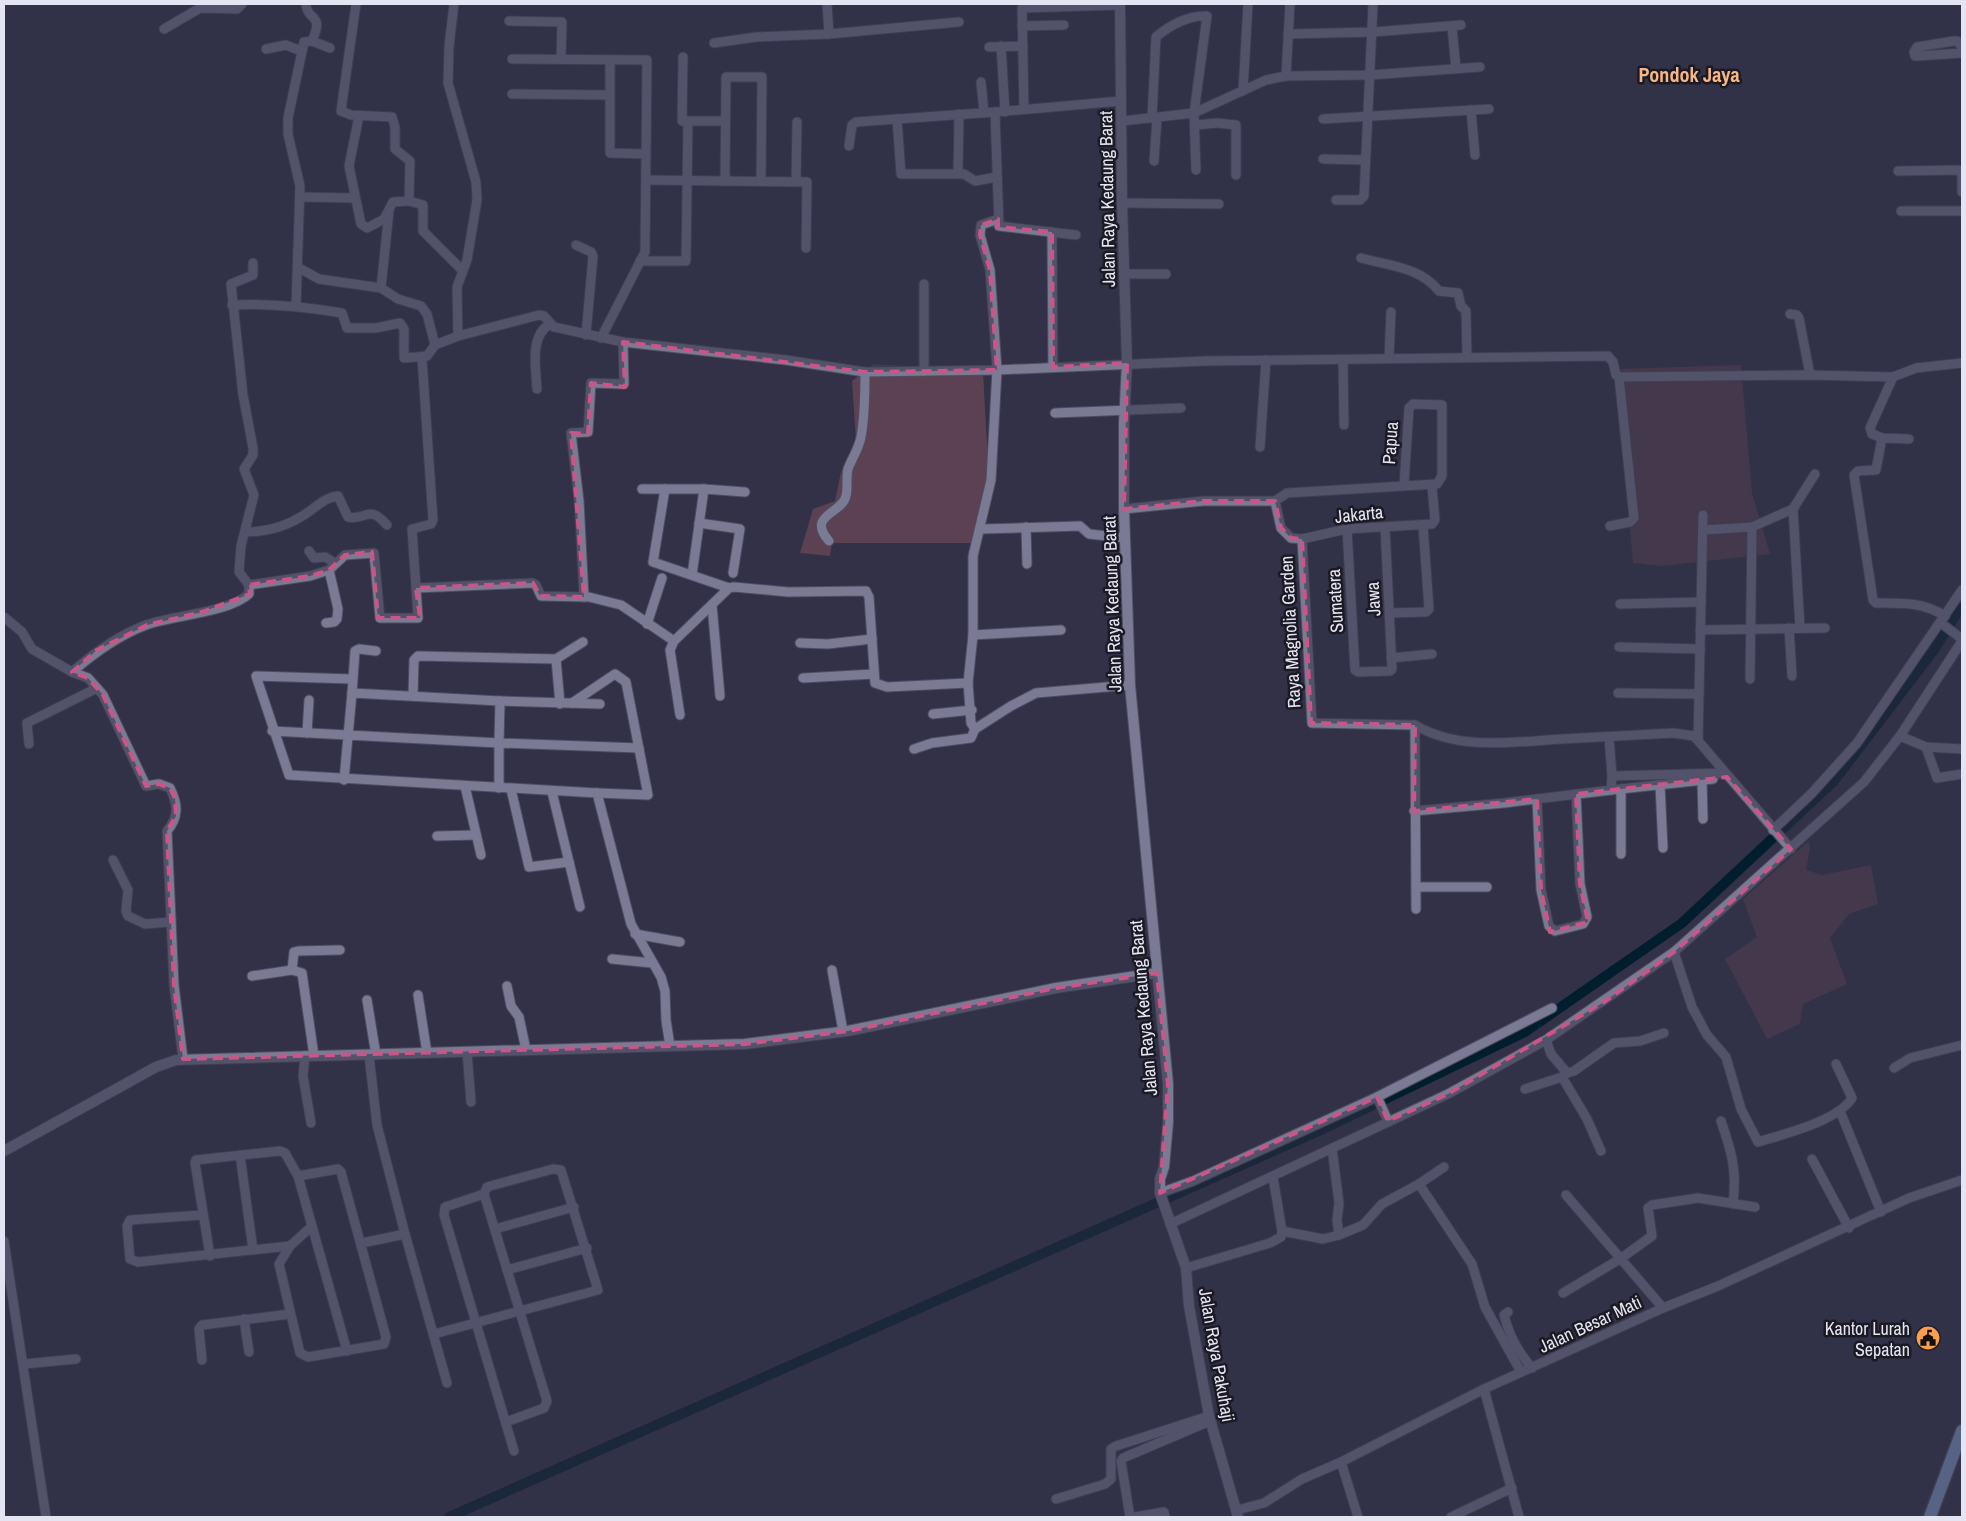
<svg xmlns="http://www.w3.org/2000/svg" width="1966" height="1521" font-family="'Archivo Narrow',sans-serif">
	<rect width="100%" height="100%" fill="#323147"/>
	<g fill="#5b4152">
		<path d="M874 364 909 366 916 375 983 371 989 483 972 543H832L830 556 800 553 813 509 835 501 841 472 856 441 852 381Z"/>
		<path d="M1741 365 1752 493 1770 554 1661 566 1633 563 1616 369Z"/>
		<path d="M1809 841 1810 848 1806 870 1822 875 1871 865 1878 904 1849 914 1830 938 1847 984 1803 1004 1800 1024 1767 1039 1725 959 1757 937 1743 899Z"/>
	</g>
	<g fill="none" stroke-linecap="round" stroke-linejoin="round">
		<path stroke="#001e2d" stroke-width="10" d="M449 1517 1321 1130 1525 1032 1682 923 1834 781 1934 650 1962 605"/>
		<defs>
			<g id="minor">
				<path d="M356 4 341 111 351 115 392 117 395 127V149L410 161 409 201 393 202 384 219 367 228 361 224 349 166 359 116"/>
				<path d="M454 4 449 47 448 83 476 182 477 200 467 260 457 287 458 336"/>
				<path d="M827 4 829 34"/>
				<path d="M509 21 562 22 561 59"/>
				<path d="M1022 26 1064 25"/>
				<path d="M1452 26 1456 69"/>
				<path d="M164 29 200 8 237 9 242 4"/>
				<path d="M1288 34 1373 32 1461 25"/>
				<path d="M312 41 330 48"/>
				<path d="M714 43 756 37 829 34 959 22"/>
				<path d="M1001 46 1005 112"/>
				<path d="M989 47 1023 46"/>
				<path d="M1962 47 1957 41H1954L1917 47 1914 52 1915 56H1918L1962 53"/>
				<path d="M266 49 286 45 301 51"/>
				<path d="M683 57 682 121H725"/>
				<path d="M512 59 647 60 645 252 601 338"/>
				<path d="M610 60V153L646 154"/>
				<path d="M1286 76 1290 4"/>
				<path d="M981 82 984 113"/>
				<path d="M1243 91 1248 4"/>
				<path d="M512 94 610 95"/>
				<path d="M1024 109 1022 8 1120 5"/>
				<path d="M1471 110 1475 155"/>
				<path d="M995 112 999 226 1076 235"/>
				<path d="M1152 118 1156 37C1170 25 1189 15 1207 16L1194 113 1196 170"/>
				<path d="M897 119 901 174H964L975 181 997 177"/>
				<path d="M1323 119 1489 109"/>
				<path d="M1122 121 1194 113 1266 80 1286 76 1370 75 1480 67"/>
				<path d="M1195 125 1217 123 1236 125V175"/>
				<path d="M849 146 852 125 856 122 995 112 1121 101"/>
				<path d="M1323 159 1365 160"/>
				<path d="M1154 161 1157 118"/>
				<path d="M1898 171 1959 170 1962 175V192"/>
				<path d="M958 173 959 114"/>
				<path d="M646 180 807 182 806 248"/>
				<path d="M725 181 726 77H762L761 181"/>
				<path d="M796 181 797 122"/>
				<path d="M300 197 355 198"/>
				<path d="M1336 200H1360L1364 196 1373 4"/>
				<path d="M409 201 423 205V231L462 270"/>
				<path d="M1122 203 1219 204"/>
				<path d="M1901 211H1962"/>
				<path d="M1052 232 1053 367"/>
				<path d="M576 245 591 252 593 256 586 335"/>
				<path d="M1361 258C1390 266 1420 267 1439 291L1458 293 1461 306 1466 311 1467 356"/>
				<path d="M640 261H686L688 121"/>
				<path d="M299 268 319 279 381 288 398 299 421 306 427 314 435 345"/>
				<path d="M1124 274H1166"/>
				<path d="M381 288 389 211"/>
				<path d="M232 305C269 303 306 307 342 313L347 328H376L400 323 404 329V358L427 356 435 345 458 336 539 315 544 316 554 327 623 342 786 360 865 372 997 370 1205 361 1608 356 1613 362 1616 375 1619 377 1810 375 1893 377 1870 428 1872 434 1882 438 1909 439"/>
				<path d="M296 307 300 186 288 134V118L304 42 312 41C325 12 307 22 306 4"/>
				<path d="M1790 314 1797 315 1799 318 1810 375"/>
				<path d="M422 358 433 520 431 524 412 529 416 588 533 583 536 585 541 596 589 597 621 605 674 641"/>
				<path d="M1389 358 1391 312"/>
				<path d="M1343 360 1344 425"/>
				<path d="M924 371V284"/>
				<path d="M1893 377 1916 368 1962 363"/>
				<path d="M537 389C536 369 529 336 550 324"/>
				<path d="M1055 413 1181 408"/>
				<path d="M1882 438 1876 470 1858 471 1854 475 1873 600 1876 603C1902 603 1923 602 1945 616"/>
				<path d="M1260 447 1266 360"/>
				<path d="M642 489H704L745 492"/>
				<path d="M665 489 653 562 729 588"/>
				<path d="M1275 501 1281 528 1291 538 1302 539 1347 529 1432 524 1435 520 1432 486"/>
				<path d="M1124 509 1203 501H1275L1287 493 1437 484 1442 476V405L1413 404 1409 408 1404 485"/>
				<path d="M1793 509 1800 628"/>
				<path d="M699 523 740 529 733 573"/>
				<path d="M1610 526 1630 522 1634 518 1619 377"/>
				<path d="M1026 527 1027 564"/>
				<path d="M981 529 1080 526 1089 534 1125 538"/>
				<path d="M1347 529 1355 670 1358 672 1390 671 1392 669 1385 527"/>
				<path d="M1703 530 1752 527 1793 509 1815 474"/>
				<path d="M245 532C266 532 287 526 304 515 315 508 325 497 338 496L348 517C368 521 367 503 387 525"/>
				<path d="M1302 539 1312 723 1415 725C1459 751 1513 742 1562 739 1599 737 1636 735 1673 733L1694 736 1791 849"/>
				<path d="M829 541C806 515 842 514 846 496 848 488 846 478 848 469 852 458 859 449 861 437 865 416 865 393 865 372"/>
				<path d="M309 551 314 558 325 557 335 563"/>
				<path d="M692 575 704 489"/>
				<path d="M249 585 239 572 241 546 254 495 244 469 253 455V448L243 395 231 284 253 275V263"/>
				<path d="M584 597 579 501 571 433 588 432 591 383 624 384 623 342"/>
				<path d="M1620 604 1701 602"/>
				<path d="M712 605 720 696"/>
				<path d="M1390 613 1426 612 1429 609 1423 525"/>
				<path d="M4 617 22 632 32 649 72 672 88 678 103 695 146 786 159 784 170 788C178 804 179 817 167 831L174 985 183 1059"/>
				<path d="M326 623 334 622 337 619 338 609 329 570"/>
				<path d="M1941 623 1962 639"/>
				<path d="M647 624 662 578"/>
				<path d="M1789 628 1792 676"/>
				<path d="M1700 630 1825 628"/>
				<path d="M973 635 1061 630"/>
				<path d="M800 643 828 644 872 639"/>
				<path d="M1619 647 1700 649"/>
				<path d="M1391 658 1432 654"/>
				<path d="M556 659 560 704"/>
				<path d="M72 672C94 653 119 635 146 625 173 615 228 613 249 594V585L310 576 329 570 345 555 374 553 380 618H418L416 588"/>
				<path d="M803 678 874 674"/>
				<path d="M352 679 256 676 289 775 597 793 631 924 661 977 665 991 666 1020 670 1046"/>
				<path d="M1750 679 1752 527"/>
				<path d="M352 693 355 651 359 649 376 651"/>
				<path d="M1618 693 1699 694"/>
				<path d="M413 696 414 660 418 656 556 659 583 642"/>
				<path d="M500 701 600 704"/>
				<path d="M572 703 615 674 626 682 648 795 597 793"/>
				<path d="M933 714 972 710"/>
				<path d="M680 715 670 650 674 641 729 588 734 587 788 592 866 591 869 597 875 683 887 687 968 683"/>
				<path d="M1415 725 1416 909"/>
				<path d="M975 729 971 723 968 683 973 635V556L991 480 997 370 990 270 980 235 981 225 998 219"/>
				<path d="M272 731 499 743 500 701 352 693 344 780"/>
				<path d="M307 733 309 700"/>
				<path d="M1900 736 1926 747 1962 749"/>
				<path d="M1609 737 1612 776"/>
				<path d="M1698 740 1703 515"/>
				<path d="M29 744 27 723 97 688"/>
				<path d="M1926 747 1937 778 1962 774"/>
				<path d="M914 749 932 743 971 738 975 729 1011 706 1036 693 1130 685"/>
				<path d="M1702 780 1703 819"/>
				<path d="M1660 785 1663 848"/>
				<path d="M465 786 481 855"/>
				<path d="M499 788V743L639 748"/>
				<path d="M511 789 529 867 569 862"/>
				<path d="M1621 789V854"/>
				<path d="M1611 790 1713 779"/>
				<path d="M552 792 580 907"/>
				<path d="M1537 799 1541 890 1549 926 1555 931 1583 924 1587 917 1580 884 1576 794"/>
				<path d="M1414 811 1504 803 1611 790 1612 776 1724 773"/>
				<path d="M1773 830 1812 793 1857 743 1962 590"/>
				<path d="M437 836 476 835"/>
				<path d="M113 860 128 890 126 911 128 916 145 924 170 922"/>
				<path d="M1416 887H1487"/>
				<path d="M635 934 680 942"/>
				<path d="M1674 952 1692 1007 1707 1035 1726 1057 1741 1109 1758 1142C1784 1134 1838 1121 1852 1098L1836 1064"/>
				<path d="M612 959 652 963"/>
				<path d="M832 970 843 1031"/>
				<path d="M252 976 292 970"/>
				<path d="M507 986 511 1006 519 1017 526 1050"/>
				<path d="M418 995 427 1053"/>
				<path d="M367 1000 376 1055"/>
				<path d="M1546 1040 1551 1054 1567 1073 1562 1077 1587 1119 1601 1151"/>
				<path d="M467 1052 471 1102"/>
				<path d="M369 1055 377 1125 405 1234 447 1383"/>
				<path d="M305 1056 303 1076 311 1123"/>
				<path d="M314 1056 302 973 292 970 294 952 298 951 340 950"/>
				<path d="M1894 1068 1910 1058 1962 1045"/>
				<path d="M1567 1073 1574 1071 1614 1043 1640 1041 1664 1033"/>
				<path d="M1525 1089 1562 1077"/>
				<path d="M1377 1097 1388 1121"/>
				<path d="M1840 1111 1881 1212"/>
				<path d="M1721 1121C1732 1153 1737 1170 1733 1204"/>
				<path d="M1332 1148 1339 1203 1337 1220 1339 1235"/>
				<path d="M240 1155 253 1250"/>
				<path d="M1812 1159 1849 1228"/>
				<path d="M298 1176 347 1351"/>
				<path d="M1273 1177 1282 1231 1323 1239 1339 1235 1363 1225 1382 1204 1419 1184 1472 1264 1485 1307 1521 1372"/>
				<path d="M1419 1184 1444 1167"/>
				<path d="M1160 1193 1193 1181 1377 1097 1552 1008"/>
				<path d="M484 1194 445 1207 444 1215 514 1451"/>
				<path d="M1566 1195 1663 1308"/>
				<path d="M202 1215 130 1220 127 1226 130 1259 138 1262 290 1246"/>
				<path d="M1170 1224 1448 1094 1546 1040 1674 952 1864 782 1900 736 1962 641"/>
				<path d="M495 1229 574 1207"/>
				<path d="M4 1241 46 1517"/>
				<path d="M362 1243 405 1234"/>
				<path d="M210 1256 195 1163 196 1160 280 1151 285 1153 298 1176 338 1169 341 1172 386 1337 384 1344 308 1357 300 1353 279 1264 290 1246 311 1227"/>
				<path d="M1186 1268 1270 1243 1281 1237 1282 1231"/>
				<path d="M507 1270 587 1248"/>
				<path d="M1563 1293 1620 1259 1652 1236 1648 1208 1652 1205 1698 1198 1755 1207"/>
				<path d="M1508 1312 1504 1315C1509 1336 1518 1352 1532 1368"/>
				<path d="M244 1319 249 1352"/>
				<path d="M434 1334 598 1290 561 1170 553 1169 494 1185 487 1187 484 1194 547 1401 544 1408 506 1422"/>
				<path d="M202 1360 199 1329 202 1325 290 1314"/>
				<path d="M24 1364 76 1359"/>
				<path d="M1484 1389 1519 1517"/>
				<path d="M1341 1462 1358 1517"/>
				<path d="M1056 1499 1105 1484 1111 1479V1449L1116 1446 1209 1416"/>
				<path d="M1237 1510 1264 1503 1302 1479 1341 1462 1484 1389 1663 1308 1718 1286 1909 1198 1962 1180"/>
				<path d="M1130 1517 1121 1461 1123 1458 1210 1421"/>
				<path d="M1135 1517 1164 1512 1165 1517"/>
				<path d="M1451 1517 1512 1488"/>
			</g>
			<g id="tertiary">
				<path d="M1120 4 1122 203 1127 363 1124 423V509L1130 685 1168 1084V1122L1164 1167 1160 1179V1193L1186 1268 1189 1306 1209 1416 1238 1517"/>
				<path d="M4 1151 156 1067 176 1060 745 1044 848 1031 1056 988 1157 973"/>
			</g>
			<path id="primary" d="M1930 1517 1962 1431"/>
		</defs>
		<use href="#minor" stroke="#4f4e60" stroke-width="11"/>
		<use href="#tertiary" stroke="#4f4e60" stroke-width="12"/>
		<use href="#primary" stroke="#4f4e60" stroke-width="15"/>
		<use href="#minor" stroke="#7b7a94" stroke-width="9"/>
		<use href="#tertiary" stroke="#7b7a94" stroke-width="10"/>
		<use href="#primary" stroke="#869fd1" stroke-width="12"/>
	</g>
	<path d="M0 0H1966V1521H0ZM998 219V227L1052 232 1053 367 1127 363 1124 509 1203 501H1275L1281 528 1291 538 1302 539 1311 723 1415 725 1414 811 1537 799 1541 890 1550 932 1588 922 1580 884 1576 794 1727 777 1791 849 1674 952 1604 1002 1448 1094 1388 1121 1377 1097 1160 1193 1168 1084 1157 973 1056 988 848 1031 745 1044 183 1059 174 985 167 831 176 816 175 798 170 788 159 784 146 786 103 695 88 678 72 672 97 650 147 625 202 612 250 594 249 585 310 576 329 570 345 555 372 552 378 618H420L416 588 533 583 540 596 584 597 571 433 588 434 591 383 625 387 623 342 865 372 997 370 990 270 980 235 981 225Z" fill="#323147" fill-opacity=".55" fill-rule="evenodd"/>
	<path fill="none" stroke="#c58" stroke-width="4" stroke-dasharray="10 6" stroke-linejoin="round" d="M998 219V227L1052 232 1053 367 1127 363 1124 509 1203 501H1275L1281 528 1291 538 1302 539 1311 723 1415 725 1414 811 1537 799 1541 890 1550 932 1588 922 1580 884 1576 794 1727 777 1791 849 1674 952 1604 1002 1448 1094 1388 1121 1377 1097 1160 1193 1168 1084 1157 973 1056 988 848 1031 745 1044 183 1059 174 985 167 831 176 816 175 798 170 788 159 784 146 786 103 695 88 678 72 672 97 650 147 625 202 612 250 594 249 585 310 576 329 570 345 555 372 552 378 618H420L416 588 533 583 540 596 584 597 571 433 588 434 591 383 625 387 623 342 865 372 997 370 990 270 980 235 981 225Z"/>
	<defs>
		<symbol id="civic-disc" viewBox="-11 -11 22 22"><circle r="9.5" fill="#fa9f4f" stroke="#1b1a24"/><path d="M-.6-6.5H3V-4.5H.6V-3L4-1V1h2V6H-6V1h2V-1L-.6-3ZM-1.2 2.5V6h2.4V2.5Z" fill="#111"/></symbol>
	</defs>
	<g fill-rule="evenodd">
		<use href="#civic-disc" x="1914" y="1324" width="28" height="28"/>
	</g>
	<g text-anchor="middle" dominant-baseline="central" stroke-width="5" stroke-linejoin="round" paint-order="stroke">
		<g font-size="18" fill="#e4e4f2" stroke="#1b1a24">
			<text transform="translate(1107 199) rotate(-91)">Jalan Raya Kedaung Barat</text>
			<text transform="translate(1390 443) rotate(-86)">Papua</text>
			<text transform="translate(1359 514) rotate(-6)">Jakarta</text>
			<text transform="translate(1373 599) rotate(-93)">Jawa</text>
			<text transform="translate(1335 601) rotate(-93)">Sumatera</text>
			<text transform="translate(1112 604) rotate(-92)">Jalan Raya Kedaung Barat</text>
			<text transform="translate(1290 632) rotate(-93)">Raya Magnolia Garden</text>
			<text transform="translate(1143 1008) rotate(-95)">Jalan Raya Kedaung Barat</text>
			<text transform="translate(1590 1324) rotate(-25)">Jalan Besar Mati</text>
			<text transform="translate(1217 1355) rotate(80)">Jalan Raya Pakuhaji</text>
		</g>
		<g font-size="18" fill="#e4e4f2" stroke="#1b1a24" text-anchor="end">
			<text x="1910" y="1328">Kantor Lurah<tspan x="1910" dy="21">Sepatan</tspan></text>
		</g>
		<g font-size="20" font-weight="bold" fill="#f7b784" stroke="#1b1a24">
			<text x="1689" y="74">Pondok Jaya</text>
		</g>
	</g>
	<rect width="1966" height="1521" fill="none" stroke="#e4e4f2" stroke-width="10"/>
</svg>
